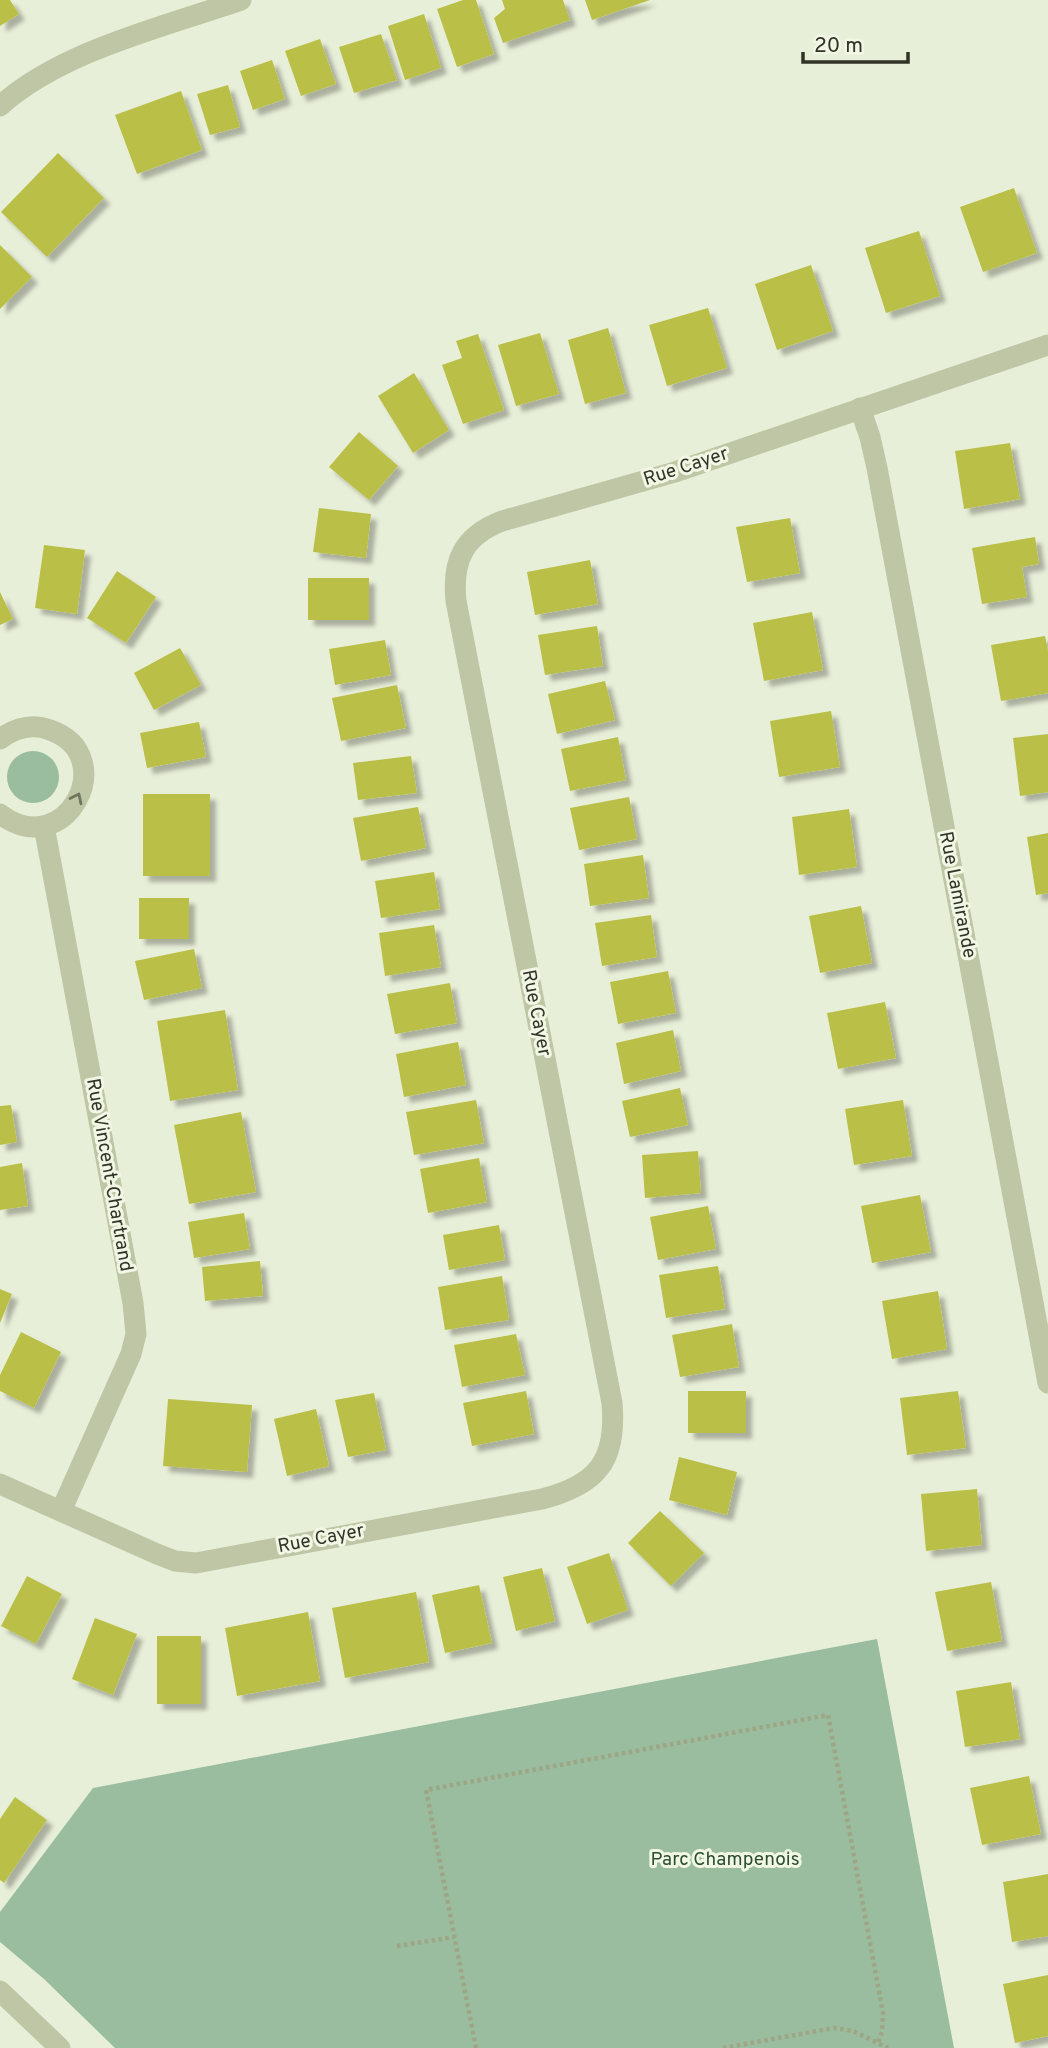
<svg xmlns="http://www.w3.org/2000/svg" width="1048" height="2048" font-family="Overpass,sans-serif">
	<defs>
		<filter id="shadow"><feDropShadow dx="6" dy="6" stdDeviation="2" flood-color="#0004"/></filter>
	</defs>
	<rect width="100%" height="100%" fill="#e8efd8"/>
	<g fill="#99bd9e">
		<circle cx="33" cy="777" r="26"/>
		<path d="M877 1639 954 2048H115L44 1979 0 1942V1912L93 1788Z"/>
	</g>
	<g fill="#babf46" filter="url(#shadow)">
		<path d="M0 0H10L19 14 0 26Z"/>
		<path d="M463 0H476L494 54 457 67 437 9Z"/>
		<path d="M502 0H563L570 20 503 43 494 18 505 9Z"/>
		<path d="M585 0H650L592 20Z"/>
		<path d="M424 14 441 68 405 80 388 26Z"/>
		<path d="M381 34 397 80 354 93 339 47Z"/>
		<path d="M320 39 336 84 301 96 285 51Z"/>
		<path d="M272 60 285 99 253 110 240 71Z"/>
		<path d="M228 85 240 127 210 135 197 94Z"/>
		<path d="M181 91 202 150 137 174 115 115Z"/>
		<path d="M58 153 104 198 47 257 1 212Z"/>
		<path d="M1014 188 1037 253 983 272 960 207Z"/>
		<path d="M919 231 940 296 886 313 865 248Z"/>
		<path d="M0 245 32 277 0 309Z"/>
		<path d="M811 265 833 331 777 350 755 284Z"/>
		<path d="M708 308 727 368 667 386 649 325Z"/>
		<path d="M608 328 626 393 585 404 568 340Z"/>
		<path d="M540 333 559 394 516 406 498 345Z"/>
		<path d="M478 334 504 410 463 424 442 365 462 358 456 341Z"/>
		<path d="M414 373 449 430 413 453 378 396Z"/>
		<path d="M359 432 398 466 369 500 329 467Z"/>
		<path d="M1010 443 1020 499 964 509 955 451Z"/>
		<path d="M319 508 371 514 366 558 313 552Z"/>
		<path d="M790 518 800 573 747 582 736 527Z"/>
		<path d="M1035 537 1039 564 1022 567 1027 597 982 604 972 548Z"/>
		<path d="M44 545 85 550 77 614 35 608Z"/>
		<path d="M590 560 598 604 535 615 527 572Z"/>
		<path d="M117 571 156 597 126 643 87 618Z"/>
		<rect x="308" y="578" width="61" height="42"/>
		<path d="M0 592 13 619 0 625Z"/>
		<path d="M812 612 823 670 764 681 753 623Z"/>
		<path d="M597 626 603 666 545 675 538 635Z"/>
		<path d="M1045 636 1048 651V693L1001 701 991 645Z"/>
		<path d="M385 640 391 675 335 685 329 649Z"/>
		<path d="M180 648 201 685 154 710 134 673Z"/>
		<path d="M605 681 615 720 557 734 548 694Z"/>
		<path d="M397 685 406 728 341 741 332 698Z"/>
		<path d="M831 711 840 767 779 777 770 721Z"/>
		<path d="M199 722 206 757 147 768 140 733Z"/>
		<path d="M1048 734V792L1020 796 1013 738Z"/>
		<path d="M618 737 626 780 570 791 561 749Z"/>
		<path d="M411 756 417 793 358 800 353 763Z"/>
		<rect x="143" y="794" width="67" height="82"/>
		<path d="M629 797 637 839 579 850 570 808Z"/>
		<path d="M418 807 426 848 361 861 353 818Z"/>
		<path d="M849 809 857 867 799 875 792 817Z"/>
		<path d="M1048 833V893L1036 895 1027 837Z"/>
		<path d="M643 855 649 898 590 906 584 864Z"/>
		<path d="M434 872 440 909 381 918 375 881Z"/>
		<rect x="139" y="898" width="50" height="41"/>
		<path d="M861 906 872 963 820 973 809 916Z"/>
		<path d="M651 915 657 957 602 966 595 923Z"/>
		<path d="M434 925 441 967 385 976 379 933Z"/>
		<path d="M194 949 202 988 144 1000 135 961Z"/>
		<path d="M668 971 676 1013 618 1024 610 982Z"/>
		<path d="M450 983 457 1023 395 1034 387 994Z"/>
		<path d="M885 1002 896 1058 838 1069 827 1013Z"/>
		<path d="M225 1010 238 1090 170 1101 157 1021Z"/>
		<path d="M673 1030 681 1071 624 1084 616 1043Z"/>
		<path d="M458 1042 466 1085 404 1097 396 1054Z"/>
		<path d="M680 1088 688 1125 630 1137 622 1101Z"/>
		<path d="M476 1100 484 1143 414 1155 406 1112Z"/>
		<path d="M903 1100 912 1156 854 1165 845 1109Z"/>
		<path d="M11 1105 17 1142 0 1145V1106Z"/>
		<path d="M241 1112 256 1192 189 1204 174 1125Z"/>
		<path d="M698 1151 701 1193 645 1198 642 1155Z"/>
		<path d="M479 1158 487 1202 428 1213 420 1169Z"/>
		<path d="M22 1163 28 1206 0 1210V1167Z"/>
		<path d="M920 1195 931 1252 872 1263 861 1206Z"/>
		<path d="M708 1206 716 1249 658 1260 650 1217Z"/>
		<path d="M244 1213 250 1249 194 1258 188 1222Z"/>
		<path d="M499 1225 505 1260 449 1270 443 1235Z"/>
		<path d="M260 1261 263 1296 205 1301 202 1267Z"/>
		<path d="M718 1266 725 1309 666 1318 659 1275Z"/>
		<path d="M502 1276 509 1320 445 1330 438 1287Z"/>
		<path d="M0 1289 12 1294 0 1323Z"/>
		<path d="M938 1291 947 1349 892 1359 882 1301Z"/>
		<path d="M732 1324 739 1367 680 1377 672 1335Z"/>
		<path d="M21 1332 61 1352 34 1408 0 1391V1375Z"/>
		<path d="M516 1334 525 1375 462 1387 454 1345Z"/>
		<path d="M526 1391 534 1434 472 1446 463 1403Z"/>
		<rect x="688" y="1391" width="58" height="42"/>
		<path d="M958 1391 966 1448 907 1455 900 1398Z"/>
		<path d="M374 1393 386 1450 348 1457 335 1400Z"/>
		<path d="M168 1399 252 1405 247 1472 163 1466Z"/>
		<path d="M316 1409 329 1466 287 1476 274 1419Z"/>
		<path d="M679 1457 737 1472 727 1515 669 1500Z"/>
		<path d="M977 1489 982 1545 926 1551 921 1494Z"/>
		<path d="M660 1511 704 1553 671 1586 628 1543Z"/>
		<path d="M609 1553 628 1610 587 1624 567 1567Z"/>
		<path d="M542 1568 555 1621 516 1631 503 1577Z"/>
		<path d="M27 1576 62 1594 36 1644 1 1626Z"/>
		<path d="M991 1582 1002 1641 947 1651 935 1592Z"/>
		<path d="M479 1585 492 1643 445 1653 432 1595Z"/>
		<path d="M416 1592 429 1662 345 1678 332 1608Z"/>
		<path d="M308 1612 320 1681 237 1696 225 1628Z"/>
		<path d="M95 1618 137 1634 113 1695 72 1679Z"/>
		<rect x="157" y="1636" width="44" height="68"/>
		<path d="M1011 1682 1020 1739 965 1747 956 1691Z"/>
		<path d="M1029 1776 1041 1834 982 1845 970 1788Z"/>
		<path d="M15 1797 47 1820 4 1883 0 1880V1819Z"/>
		<path d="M1048 1874V1936L1012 1942 1003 1882Z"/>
		<path d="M1048 1975V2036L1015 2043 1003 1984Z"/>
	</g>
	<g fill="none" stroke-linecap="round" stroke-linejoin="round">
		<g stroke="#9ea584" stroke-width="4.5" stroke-dasharray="3.5 3.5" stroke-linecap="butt">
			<path d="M397 1946 454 1937"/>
			<path d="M476 2048 426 1790 828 1715 883 2013 882 2032 878 2043"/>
			<path d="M723 2048 834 2028 853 2031 888 2048"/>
		</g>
		<g stroke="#bec6a5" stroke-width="21">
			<path d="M0 106C61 51 163 27 241 0"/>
			<path d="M860 408 870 437 877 468 1048 1383"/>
			<path d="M0 739C15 728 32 723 50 730 122 755 66 864 0 814"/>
			<path d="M44 826 133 1303 136 1334 131 1354 61 1511"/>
			<path d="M0 1484 157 1554 175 1561 196 1563 542 1499C597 1485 617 1461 612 1403L456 601C452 561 463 536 502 521L675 472 1048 345"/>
			<path d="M0 1991 60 2048"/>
		</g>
	</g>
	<defs><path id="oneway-chevron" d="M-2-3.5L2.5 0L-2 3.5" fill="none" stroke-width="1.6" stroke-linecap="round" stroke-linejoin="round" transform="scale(1.75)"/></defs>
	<use stroke="#70755f" href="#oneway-chevron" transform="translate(77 798) rotate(-64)"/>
	<g text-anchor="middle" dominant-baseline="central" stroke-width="6" stroke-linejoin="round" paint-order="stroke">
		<g font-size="19" fill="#313326" stroke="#f1f7e4">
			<text transform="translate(686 467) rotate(-18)">Rue Cayer</text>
			<text transform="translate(957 895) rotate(79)">Rue Lamirande</text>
			<text transform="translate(536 1013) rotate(79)">Rue Cayer</text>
			<text transform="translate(109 1175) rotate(80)">Rue Vincent-Chartrand</text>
			<text transform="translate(321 1539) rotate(-11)">Rue Cayer</text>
		</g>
		<g font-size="19" fill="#2b4f31" stroke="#f1f7e4">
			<text x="725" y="1860">Parc Champenois</text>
		</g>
	</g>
	<path d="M803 52v10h105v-10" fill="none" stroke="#313326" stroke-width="3.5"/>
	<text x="814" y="52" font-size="21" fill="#313326" stroke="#f1f7e4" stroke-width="5" paint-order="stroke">20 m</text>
</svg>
